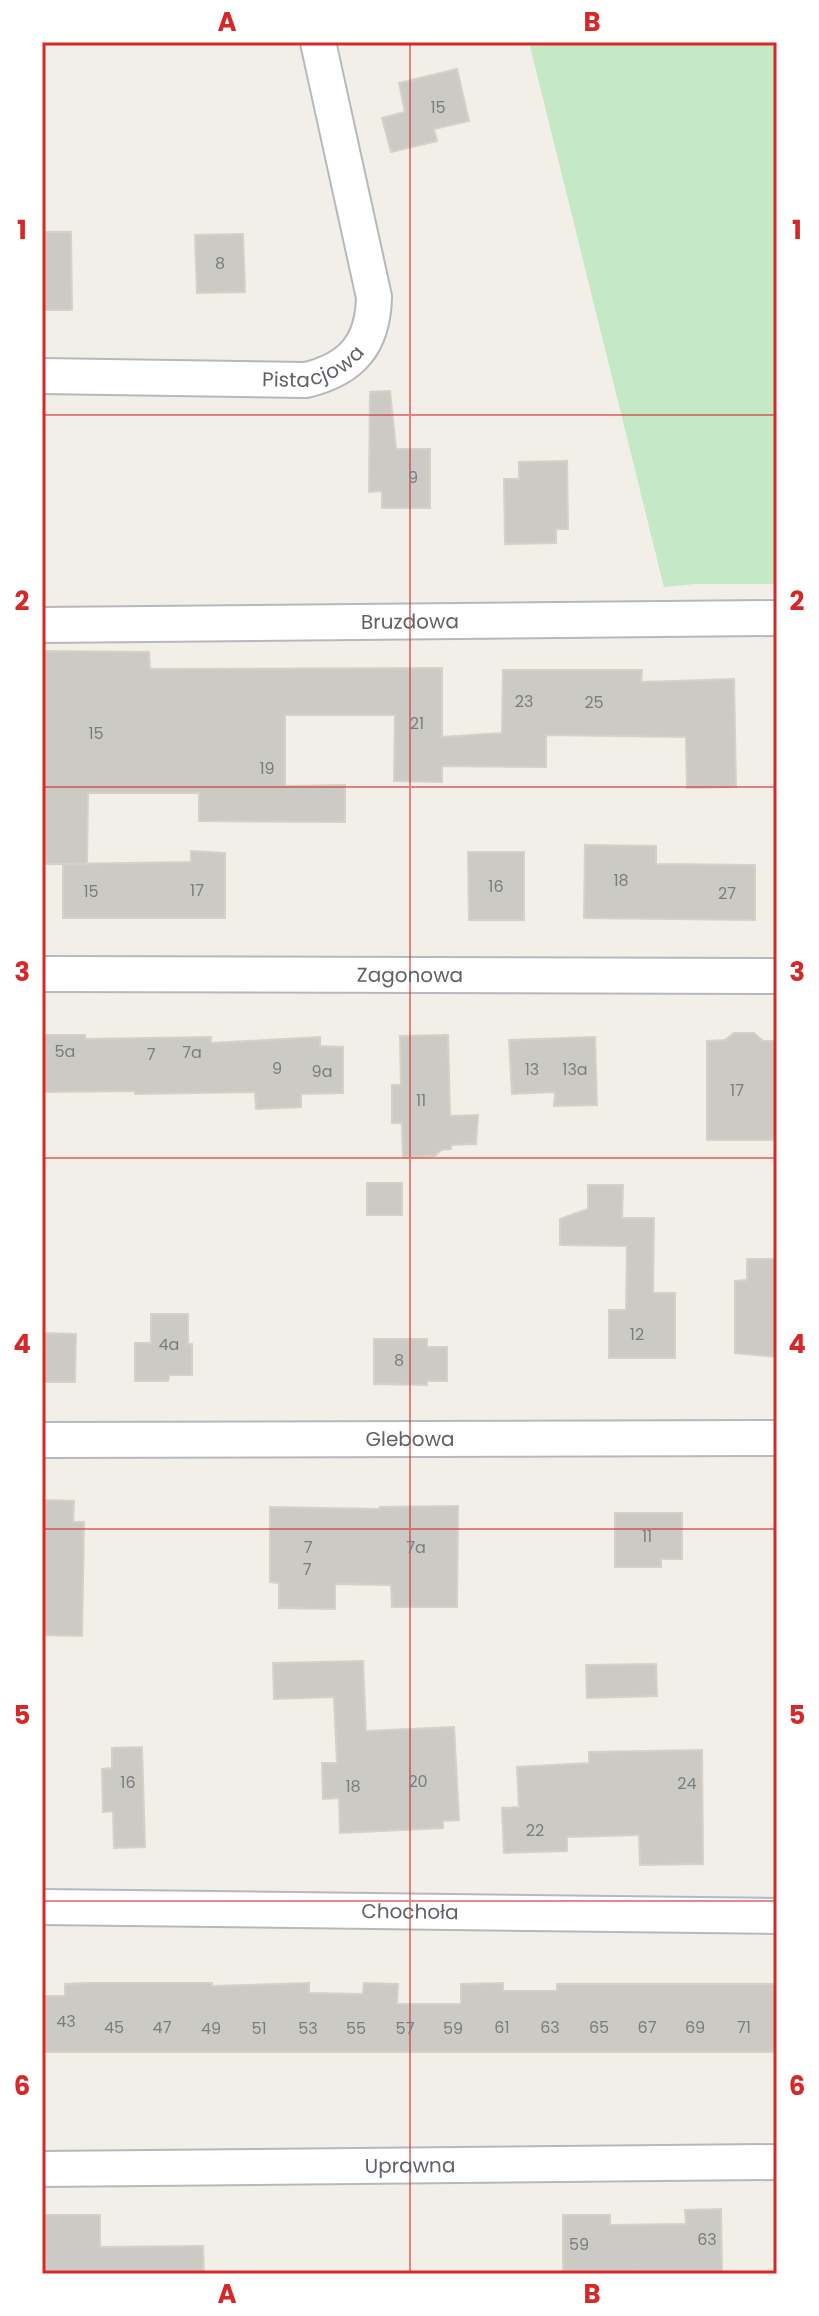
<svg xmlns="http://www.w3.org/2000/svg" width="819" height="2316" font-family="Poppins,sans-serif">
	<rect width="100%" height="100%" fill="#f1efe8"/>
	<path fill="#c5e8c5" d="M529 42H777V584H695L664 587Z"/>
	<g fill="#cccac5" stroke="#d6d1c6" stroke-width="2">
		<path d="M457 69 469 121 434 129 437 141 391 152 382 118 405 112 399 83Z"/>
		<path d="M42 232H71L72 310H42Z"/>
		<path d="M243 234 245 292 197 293 195 235Z"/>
		<path d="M390 391 396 449H430V508H382V491L369 492 370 392Z"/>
		<path d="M567 461 568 529H556V543L505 544 504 479H519V462Z"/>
		<path d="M42 651 149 652 150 669 442 668V737L502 733 503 670H642L641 682 734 679 736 787 687 788 686 737 546 735V767L442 766V782L394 781 395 715H285V786L345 785V822L199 821V793H88L87 864H42Z"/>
		<path d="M585 845 656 846V864L755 865V920L584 918Z"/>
		<path d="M191 851 225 853V918H63V864L191 862Z"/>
		<path d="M468 852H524V920H469Z"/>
		<path d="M734 1033H754L763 1041H777V1140H707V1041L725 1040Z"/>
		<path d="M42 1035H85V1039L211 1037V1043L320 1037V1046L343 1047V1093L301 1094V1107L256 1109 255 1092 135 1094V1091L42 1092Z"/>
		<path d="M448 1035 450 1116 478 1115 476 1144 451 1145V1149L441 1150 435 1156 403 1157 402 1123H392V1085H401L400 1036Z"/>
		<path d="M595 1037 597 1105 554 1106 555 1092 512 1094 509 1040Z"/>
		<rect x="367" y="1183" width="35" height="32"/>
		<path d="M588 1185H623L622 1218H654L653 1293H675V1358H609V1310H626L627 1246 560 1245V1219L588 1209Z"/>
		<path d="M747 1259H777V1357L735 1353V1281L747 1280Z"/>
		<path d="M151 1314H188V1344H192V1375H169L168 1381H135V1343H151Z"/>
		<path d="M42 1333 76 1334 75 1382H42Z"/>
		<path d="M374 1339H427V1347H447V1381H427V1385L374 1384Z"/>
		<path d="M42 1500 74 1501 73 1522H84L82 1636 42 1635Z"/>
		<path d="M458 1506 457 1607H392L391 1585 335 1584V1609L279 1608V1583L270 1582V1507L380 1509V1507Z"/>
		<path d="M615 1513H682V1559H661V1567H615Z"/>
		<path d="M363 1661 366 1731 454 1727 459 1820 443 1821V1828L340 1833 339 1798 323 1799 322 1763H337L334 1697 274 1699 273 1663Z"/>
		<path d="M656 1664 657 1696 587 1698 586 1665Z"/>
		<path d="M142 1747 145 1847 114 1848 113 1811 103 1812 102 1769 112 1768V1748Z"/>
		<path d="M702 1750 703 1864 640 1865 639 1835 567 1837V1851L504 1853 502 1808 519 1807 517 1767 589 1763V1752Z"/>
		<path d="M89 1983H212V1986L309 1983V1993L363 1994 364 1983 398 1984 397 2004H461V1984L503 1983V1991H557V1984H777V2052H42V1996H65V1984Z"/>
		<path d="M721 2209 722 2273 641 2274V2271L563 2273V2215H610V2225L686 2224 685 2210Z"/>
		<path d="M42 2215H100V2247L203 2246 204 2274H42Z"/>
	</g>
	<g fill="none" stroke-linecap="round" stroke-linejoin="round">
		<defs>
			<g id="minor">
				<path id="s1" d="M42 376 306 380C352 369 373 344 374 297L318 42"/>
				<path id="s2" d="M42 625 777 618"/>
				<path id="s3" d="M42 974 777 976"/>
				<path id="s4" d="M42 1440 777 1438"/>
				<path id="s5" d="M42 1907 777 1916"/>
				<path id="s6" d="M42 2169 777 2162"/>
			</g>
		</defs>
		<use href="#minor" stroke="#b5b8bc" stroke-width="38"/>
		<use href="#minor" stroke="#fff" stroke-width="34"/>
	</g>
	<path fill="none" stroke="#d62828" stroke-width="2" stroke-opacity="0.55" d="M410 42V2274M42 415H777M42 787H777M42 1158H777M42 1529H777M42 1901H777"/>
	<g text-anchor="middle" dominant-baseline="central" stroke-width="6" stroke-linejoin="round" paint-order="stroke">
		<g font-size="16" fill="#7a7d7f">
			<text x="438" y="107">15</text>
			<text x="220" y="263">8</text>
			<text x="413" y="477">9</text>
			<text x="524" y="701">23</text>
			<text x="594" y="702">25</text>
			<text x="417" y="723">21</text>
			<text x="96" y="733">15</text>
			<text x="267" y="768">19</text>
			<text x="621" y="880">18</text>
			<text x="496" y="886">16</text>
			<text x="197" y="890">17</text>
			<text x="91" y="891">15</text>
			<text x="727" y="893">27</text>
			<text x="65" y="1051">5a</text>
			<text x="192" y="1052">7a</text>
			<text x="151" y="1054">7</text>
			<text x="277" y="1068">9</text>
			<text x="532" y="1069">13</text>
			<text x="575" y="1069">13a</text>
			<text x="322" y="1071">9a</text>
			<text x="737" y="1090">17</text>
			<text x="421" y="1100">11</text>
			<text x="637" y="1334">12</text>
			<text x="169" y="1344">4a</text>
			<text x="399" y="1360">8</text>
			<text x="647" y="1536">11</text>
			<text x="308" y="1547">7</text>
			<text x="416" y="1547">7a</text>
			<text x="307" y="1569">7</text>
			<text x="418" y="1781">20</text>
			<text x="128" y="1782">16</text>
			<text x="687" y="1783">24</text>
			<text x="353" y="1786">18</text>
			<text x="535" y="1830">22</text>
			<text x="66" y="2021">43</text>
			<text x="114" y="2027">45</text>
			<text x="162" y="2027">47</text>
			<text x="502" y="2027">61</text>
			<text x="550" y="2027">63</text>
			<text x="599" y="2027">65</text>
			<text x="647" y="2027">67</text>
			<text x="695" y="2027">69</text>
			<text x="744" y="2027">71</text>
			<text x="211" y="2028">49</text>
			<text x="259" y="2028">51</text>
			<text x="308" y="2028">53</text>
			<text x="356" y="2028">55</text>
			<text x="405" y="2028">57</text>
			<text x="453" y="2028">59</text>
			<text x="707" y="2239">63</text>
			<text x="579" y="2244">59</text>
		</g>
		<g font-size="20" fill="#5f6368" stroke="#fff">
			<text stroke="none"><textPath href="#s1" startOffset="274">Pistacjowa</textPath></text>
			<text stroke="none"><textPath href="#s2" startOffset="368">Bruzdowa</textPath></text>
			<text stroke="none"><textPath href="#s3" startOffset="368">Zagonowa</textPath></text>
			<text stroke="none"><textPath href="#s4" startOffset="368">Glebowa</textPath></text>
			<text stroke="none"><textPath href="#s5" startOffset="368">Chochoła</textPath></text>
			<text stroke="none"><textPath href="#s6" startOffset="368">Uprawna</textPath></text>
		</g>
	</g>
	<rect width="819" height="2316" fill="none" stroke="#ffffff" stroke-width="88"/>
	<rect x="44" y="44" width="731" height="2228" fill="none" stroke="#d62828" stroke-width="3"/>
	<g font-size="26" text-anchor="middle" font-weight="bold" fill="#d62828">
		<text x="227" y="31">A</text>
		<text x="592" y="31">B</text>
		<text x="22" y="239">1</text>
		<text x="797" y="239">1</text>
		<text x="22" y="610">2</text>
		<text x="797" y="610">2</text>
		<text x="22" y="981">3</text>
		<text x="797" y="981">3</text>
		<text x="22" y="1353">4</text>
		<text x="797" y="1353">4</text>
		<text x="22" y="1724">5</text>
		<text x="797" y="1724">5</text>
		<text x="22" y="2095">6</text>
		<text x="797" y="2095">6</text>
		<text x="227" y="2303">A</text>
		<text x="592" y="2303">B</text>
	</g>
</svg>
